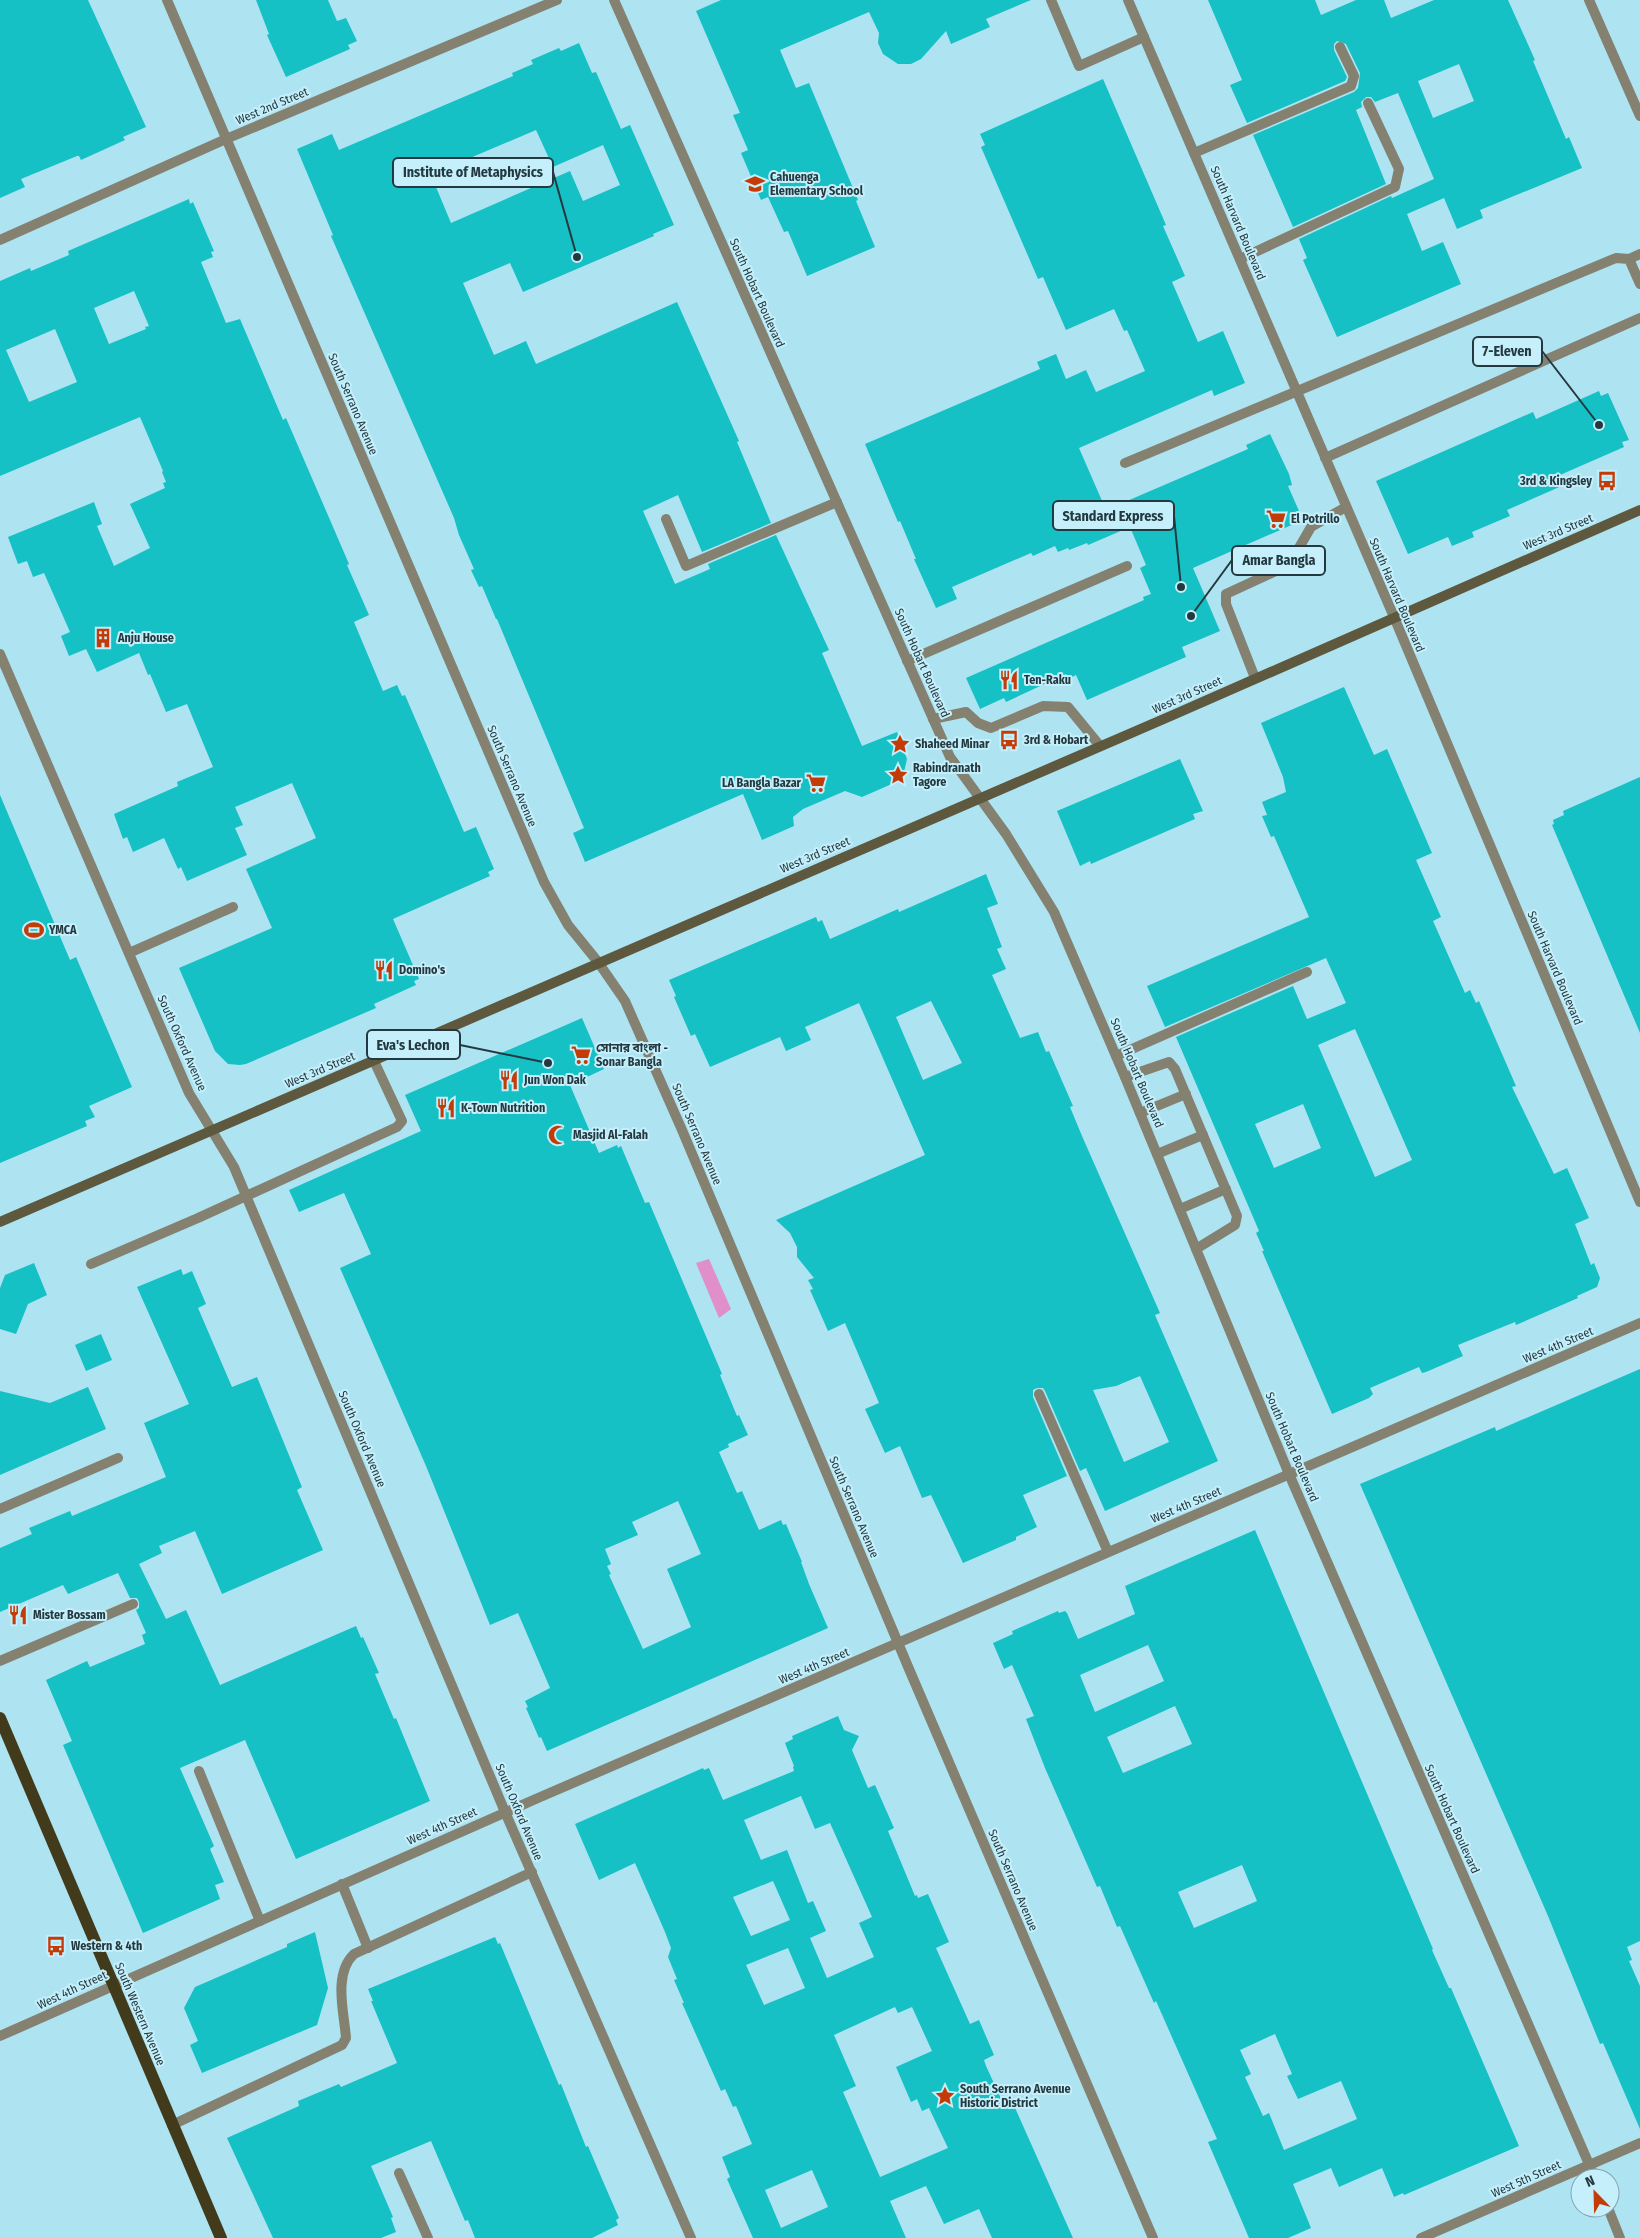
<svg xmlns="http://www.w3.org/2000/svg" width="1640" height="2238" font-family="'Fira Sans Condensed','Noto Sans Bengali',sans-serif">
	<rect width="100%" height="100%" fill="#aee3f2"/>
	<path fill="#e08fca" d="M709 1259 731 1309 719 1318 696 1263Z"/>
	<g fill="#15c1c4" fill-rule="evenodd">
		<path d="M0 0H88L146 127 123 137 125 140 81 160 79 156H77L21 179 25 187 0 198Z"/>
		<path d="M256 0H328L337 21 346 18 357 41 348 45 350 49 286 77 267 35 269 34Z"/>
		<path d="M721 0H1031L986 19 990 27 951 44 946 31 921 59 911 64H898L883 54 878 43 879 33 869 12 780 50 796 88 809 83 858 200 856 201 875 247 807 276 788 231 784 232 768 197 761 200 741 153 748 150 733 115 740 113 696 11Z"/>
		<path d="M1208 0H1315L1321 15 1356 0H1384L1391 18 1434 0H1508L1535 60 1533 61 1566 139 1569 137 1582 168 1480 210 1483 218 1457 229 1444 198 1407 214 1422 251 1443 242 1461 284 1337 337 1303 260 1307 258 1299 239 1391 196 1392 198 1434 179 1398 93 1375 102 1371 97H1366L1361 102 1362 107 1356 110 1386 184 1293 227 1253 135 1354 92 1358 88 1360 73 1346 44 1337 41 1334 44V50L1347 77 1345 81 1247 123 1230 85 1242 80ZM1459 64 1474 101 1433 118 1418 81Z"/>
		<path d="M579 43 592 73 596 72 621 129 630 125 674 225 653 234 654 236 523 292 510 263 463 283 494 355 526 341 536 364 677 302 739 441 737 442 771 523 702 552 678 495 643 511 675 584 710 569 708 564 776 535 829 650 822 653 862 746 897 732 907 759 904 772 894 783 862 797 845 791 803 809 793 817 794 826 762 840 743 794 585 862 573 833 584 828 497 619H496L482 586 479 587 471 570 474 569 459 535 454 518 331 236 333 235 297 149 332 134 339 150 513 76 512 73 533 64 531 60 559 48 561 51ZM536 130 553 167 603 145 620 185 583 201 570 171 451 223 436 187 454 179 451 174 466 168 463 161Z"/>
		<path d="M1103 79 1166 225 1163 226 1185 276 1172 282 1198 342 1223 331 1245 383 1214 396 1212 390 1079 448 1106 510 1248 449 1246 445 1270 434 1289 474 1292 485 1288 486 1303 520 1193 568 1220 631 1182 647 1186 657 1087 700 1076 675 1068 679 1066 674 1006 702 1004 698 980 709 966 678 1144 600 1143 597 1151 594 1140 568 1146 565 1130 527 1088 545 1087 543 1069 550 1068 548 1058 552 1055 546 1033 556 1031 553 952 587 957 599 936 608 914 559H916L900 521 898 522 865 444 1040 369 1037 362 1056 354 1066 379 1086 370 1096 392 1145 371 1127 330 1124 331 1114 309 1066 330 1043 277 1038 279 981 147 985 145 980 134Z"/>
		<path d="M189 199 190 204 193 202 214 251 211 252 213 257 201 262 226 323 240 319 283 420 286 418 349 564 347 565 369 615 354 622 383 691 397 685 402 696 405 695 464 832 476 827 494 869 488 872 490 876 393 919 419 979 414 981 416 985 374 1004 376 1008 246 1064 240 1065 228 1064 215 1051 179 968 272 928 246 869 316 838 292 783 235 807 243 825 235 828 247 855 187 881 181 867 178 869 164 838 133 852 127 837 123 839 114 814 178 786 177 782 213 767 187 704 166 712 150 674 148 675 139 653 97 672 86 649 69 656 61 636 70 632 44 573 33 577 27 561 18 564 8 537 94 502 102 524 97 526 114 566 150 548 130 504 165 488 163 483 166 482 162 472 163 471 140 417 0 476V281L30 268 31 271 69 255 68 251ZM134 291 149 326 145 327 146 329 109 344 94 308ZM55 329 77 382 29 402 6 350Z"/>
		<path d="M1599 391 1601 396 1608 393 1629 440 1622 442 1624 447 1560 475 1564 485 1507 510 1510 516 1472 532 1474 537 1452 546 1448 537 1408 554 1376 481 1533 412 1536 419Z"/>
		<path d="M1344 687 1374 755 1387 749 1432 853 1416 860 1441 917 1433 921 1465 993 1470 990 1476 1003 1479 1001 1516 1086 1512 1087 1554 1174 1567 1168 1589 1218 1575 1224 1591 1265 1594 1263 1600 1278 1597 1287 1577 1296 1578 1298 1516 1325 1515 1322 1458 1345 1463 1356 1426 1372 1422 1373 1419 1367 1370 1388 1373 1394 1369 1398 1332 1414 1262 1251H1264L1256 1233 1259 1231 1176 1037 1293 986 1307 1019 1346 1003 1326 958 1165 1027 1147 986 1309 917 1274 836 1271 837 1262 816 1267 815 1262 802 1286 792 1283 777 1261 723ZM1355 1029 1412 1160 1375 1177 1318 1045ZM1303 1104 1321 1148 1274 1168 1255 1124Z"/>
		<path d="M1180 759 1203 811 1193 814 1195 819 1091 864 1090 861 1080 866 1057 811Z"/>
		<path d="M1640 777V1033L1552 825 1554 824 1553 820 1564 815 1563 811Z"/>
		<path d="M0 795 70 960 76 957 132 1087 89 1106 95 1117 85 1121 87 1126 0 1163Z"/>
		<path d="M986 874 998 904 987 908 1002 947 997 949 1006 969 992 975 1020 1038 1038 1032 1046 1052 1049 1051 1073 1106 1070 1107 1082 1136 1160 1313 1155 1315 1218 1461 1105 1511 1086 1468 1080 1471 1045 1391 1043 1388H1037L1033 1390V1397L1067 1476 1023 1495 1037 1527 1016 1537V1540L963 1563 931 1495 922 1498 900 1446 885 1453 865 1409 879 1403 845 1323 828 1331 810 1290 813 1289 808 1280 814 1278 797 1257V1247L790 1233 776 1220 925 1155 859 1003 805 1027 811 1040 786 1051 780 1037 710 1067 695 1034 691 1036 674 997 676 996 669 980 816 917 818 922 822 920 830 939 898 909 899 912ZM931 1001 962 1063 923 1080 896 1017ZM1140 1376 1169 1442 1124 1462 1093 1390 1116 1386Z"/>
		<path d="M582 1018 604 1069 570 1085 599 1153 617 1145 618 1148 621 1146 645 1203 649 1202 722 1374 720 1375 737 1416 739 1415 748 1435 728 1444 729 1447 719 1452 737 1493 742 1491 759 1530 781 1520 783 1525 786 1524 802 1562H801L809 1584 828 1628 547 1751 541 1737 539 1738 526 1708 528 1707 525 1701 550 1688 518 1613 490 1625 426 1466 340 1268 371 1254 344 1193 299 1212 289 1190 421 1131 405 1095ZM678 1501 701 1554 667 1569 691 1627 643 1649 609 1575 611 1574 607 1566 611 1564 605 1549 638 1535 632 1522Z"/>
		<path d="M34 1263 47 1295 28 1304 16 1334 0 1329V1288L5 1275Z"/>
		<path d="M181 1269 183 1275 192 1271 206 1304 198 1308 232 1387 257 1377 302 1487 297 1490 323 1550 222 1594 195 1531 159 1546 162 1553 139 1564 166 1619 186 1610 220 1685 356 1626 361 1638 363 1637 379 1673 375 1674 394 1719 396 1718 430 1801 296 1859 245 1740 180 1768 214 1846 210 1849 224 1882 215 1885 220 1899 143 1933 63 1745 72 1741 46 1680 87 1661 90 1667 145 1644 142 1635 146 1633 136 1610 139 1608V1602L137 1598H130L118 1573 68 1594 63 1585 0 1612V1548L32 1534 29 1528 70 1511 72 1516 166 1477 144 1423 189 1404 137 1287Z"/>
		<path d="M101 1334 112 1360 86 1371 75 1345Z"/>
		<path d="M1640 1369V1941L1627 1947 1632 1960 1629 1961 1640 1986V2129L1603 2043 1600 2044 1548 1916 1360 1484 1495 1427 1496 1431Z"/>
		<path d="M88 1387 106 1429 0 1475V1391L50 1403Z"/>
		<path d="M1255 1530 1433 1949 1432 1950 1449 1988H1451L1519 2146 1404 2195 1403 2193 1394 2197 1382 2168 1339 2187 1331 2168 1293 2184 1311 2228 1288 2238H1249L1208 2142 1217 2139 1156 2001 1154 2003 1120 1926 1117 1927 1100 1886 1097 1887 1045 1768 1026 1719 1034 1716 1012 1665 1004 1669 993 1643 1013 1634 1012 1631 1058 1611 1059 1613 1065 1611 1067 1613 1078 1639 1135 1614 1125 1586ZM1148 1645 1164 1681 1095 1712 1080 1675ZM1175 1706 1192 1744 1123 1773 1107 1737ZM1242 1865 1257 1901 1194 1928 1178 1892ZM1275 2034 1292 2074 1287 2076 1298 2099 1341 2081 1357 2119 1284 2150 1269 2113 1263 2116 1245 2077 1251 2074 1240 2050Z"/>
		<path d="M838 1716 844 1730 859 1736 852 1750 868 1788 875 1785 894 1828 888 1831 915 1896 917 1895 918 1898 928 1894 949 1942 936 1948 970 2024 979 2020 994 2055 984 2060 986 2066 1004 2105 1012 2101 1073 2238H992L979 2209 944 2224 926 2186 890 2201 906 2238H753L727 2179 730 2177 722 2157 752 2144 736 2106 733 2107 725 2089 721 2091 682 2003H684L674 1980 677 1979 668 1957 671 1948 665 1932 635 1863 599 1880 575 1824 703 1768 704 1770 709 1768 723 1800 794 1771 793 1767 794 1766 785 1743 793 1739 792 1736ZM801 1796 815 1829 830 1823 872 1917 859 1923 874 1957 827 1978 810 1938 826 1931 813 1901 808 1903 787 1850 761 1860 744 1820ZM773 1881 790 1920 751 1936 733 1897ZM788 1948 805 1988 764 2005 746 1965ZM895 2007 898 2013 912 2007 932 2051 896 2067 911 2102 917 2099 922 2111 929 2108 948 2148 880 2177 843 2092 856 2086 834 2035ZM812 2170 828 2207 781 2228 765 2190Z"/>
		<path d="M315 1932 328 1988 317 2025 202 2073 190 2045 198 2041 184 2008 195 1987 287 1947V1944Z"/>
		<path d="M495 1937 498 1944 500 1943 559 2085 561 2084 586 2147 588 2146 602 2179 619 2218 616 2220 618 2225 592 2238H475L468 2220 465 2221 431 2141 371 2166 393 2217 391 2218 396 2232 381 2238H273L227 2138 299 2106 298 2101 339 2084 341 2087 397 2063 371 2001H373L368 1989Z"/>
	</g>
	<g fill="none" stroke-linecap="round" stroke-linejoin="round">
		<g stroke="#858170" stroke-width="10">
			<path d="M1051 0 1079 66 1144 37"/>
			<path d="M1194 153 1351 86 1354 76 1340 47"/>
			<path d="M1240 259 1395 187 1399 169 1368 103"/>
			<path d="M1629 259 1640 254"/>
			<path d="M1325 458 1640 318"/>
			<path d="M1125 463 1616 258 1629 259 1640 284"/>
			<path d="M666 519 686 566 837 502"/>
			<path d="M907 661 1127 566"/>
			<path d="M1255 678 1226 604V594L1289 565 1311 527 1346 507"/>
			<path d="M933 719 966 712 978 723 991 728 1043 706 1068 707 1100 746"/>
			<path d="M129 953 233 907"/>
			<path d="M1116 1056 1307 972"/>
			<path d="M1125 1077 1169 1062 1175 1069 1237 1216 1235 1225 1196 1249"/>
			<path d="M1140 1113 1186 1094"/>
			<path d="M1157 1154 1203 1135"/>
			<path d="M1180 1209 1226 1189"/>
			<path d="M91 1264 198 1218 397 1127 402 1121 374 1061"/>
			<path d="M1039 1394 1108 1552"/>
			<path d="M0 1509 118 1458"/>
			<path d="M0 1661 133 1604"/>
			<path d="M199 1771 260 1921"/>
			<path d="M342 1884 368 1948"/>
			<path d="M172 2125 342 2045 346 2038C344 2012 333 1974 354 1954L532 1872"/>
			<path d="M399 2173 428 2238"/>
		</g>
		<g stroke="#858170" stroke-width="10">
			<path d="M167 0 544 882 568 925 598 962 625 1001 682 1130 909 1669 1153 2238"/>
			<path d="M614 0 950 757 1006 834 1054 912 1125 1077 1289 1474 1595 2178"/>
			<path d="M1128 0 1394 617"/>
			<path d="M1589 0 1640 116"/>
			<path d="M0 654 189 1093 234 1167 505 1812 691 2238"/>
			<path d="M0 2036 538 1798 1640 1323"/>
			<path d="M1608 2208 1620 2238"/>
			<path d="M1421 2238 1640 2143"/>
		</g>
		<g stroke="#858170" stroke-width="10">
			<path d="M0 240 226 139 557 0"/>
			<path d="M1394 617 1640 1202"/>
		</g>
		<path stroke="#5d583e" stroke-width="10" d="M0 1222 1173 715 1640 510"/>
		<path stroke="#423b1b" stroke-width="12" d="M0 1718 221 2238"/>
	</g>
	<defs>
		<symbol id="school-bare" viewBox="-9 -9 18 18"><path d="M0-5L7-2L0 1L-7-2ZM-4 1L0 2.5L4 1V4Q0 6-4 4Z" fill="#c33b06" stroke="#c4effb" stroke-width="2.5" paint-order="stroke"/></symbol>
		<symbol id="bus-bare" viewBox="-9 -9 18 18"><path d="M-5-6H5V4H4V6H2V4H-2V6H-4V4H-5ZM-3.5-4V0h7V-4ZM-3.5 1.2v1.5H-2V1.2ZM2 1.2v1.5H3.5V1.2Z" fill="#c33b06" stroke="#c4effb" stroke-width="2.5" paint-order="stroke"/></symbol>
		<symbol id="supermarket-bare" viewBox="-9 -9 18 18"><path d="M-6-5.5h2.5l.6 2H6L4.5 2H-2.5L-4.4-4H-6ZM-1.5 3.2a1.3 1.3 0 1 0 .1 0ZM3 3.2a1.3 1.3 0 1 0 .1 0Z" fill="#c33b06" stroke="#c4effb" stroke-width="2.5" paint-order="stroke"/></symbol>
		<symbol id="building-bare" viewBox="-9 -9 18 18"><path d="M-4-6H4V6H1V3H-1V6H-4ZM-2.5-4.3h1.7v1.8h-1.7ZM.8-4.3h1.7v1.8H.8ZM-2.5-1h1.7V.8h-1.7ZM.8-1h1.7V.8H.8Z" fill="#c33b06" stroke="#c4effb" stroke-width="2.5" paint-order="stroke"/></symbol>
		<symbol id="restaurant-bare" viewBox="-9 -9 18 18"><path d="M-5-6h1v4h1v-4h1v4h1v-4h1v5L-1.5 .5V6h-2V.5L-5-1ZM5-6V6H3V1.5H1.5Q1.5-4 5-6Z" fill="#c33b06" stroke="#c4effb" stroke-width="2.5" paint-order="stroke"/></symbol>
		<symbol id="sight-bare" viewBox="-9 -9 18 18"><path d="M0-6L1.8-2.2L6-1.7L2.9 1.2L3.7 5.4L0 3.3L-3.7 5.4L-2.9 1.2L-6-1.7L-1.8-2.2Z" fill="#c33b06" stroke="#c4effb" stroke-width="2.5" paint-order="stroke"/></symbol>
		<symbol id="stadium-bare" viewBox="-9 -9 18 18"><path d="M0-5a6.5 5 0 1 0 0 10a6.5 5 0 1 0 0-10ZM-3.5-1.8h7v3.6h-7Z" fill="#c33b06" stroke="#c4effb" stroke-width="2.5" paint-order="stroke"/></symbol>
		<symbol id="mosque-bare" viewBox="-9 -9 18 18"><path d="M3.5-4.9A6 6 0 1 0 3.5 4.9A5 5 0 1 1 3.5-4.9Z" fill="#c33b06" stroke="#c4effb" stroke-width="2.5" paint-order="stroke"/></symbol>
	</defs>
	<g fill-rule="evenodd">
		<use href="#school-bare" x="741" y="170" width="28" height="28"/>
		<use href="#bus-bare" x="1593" y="467" width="28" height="28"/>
		<use href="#supermarket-bare" x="1262" y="505" width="28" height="28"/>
		<use href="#building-bare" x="89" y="624" width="28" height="28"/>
		<use href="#restaurant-bare" x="995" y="666" width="28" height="28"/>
		<use href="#bus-bare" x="995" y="726" width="28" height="28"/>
		<use href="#sight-bare" x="886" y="730" width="28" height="28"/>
		<use href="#sight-bare" x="884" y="761" width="28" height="28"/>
		<use href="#supermarket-bare" x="802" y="769" width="28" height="28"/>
		<use href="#stadium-bare" x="20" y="916" width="28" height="28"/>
		<use href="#restaurant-bare" x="370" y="956" width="28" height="28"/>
		<use href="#supermarket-bare" x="567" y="1041" width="28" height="28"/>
		<use href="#restaurant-bare" x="495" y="1066" width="28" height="28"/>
		<use href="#restaurant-bare" x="432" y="1094" width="28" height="28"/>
		<use href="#mosque-bare" x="544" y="1121" width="28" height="28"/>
		<use href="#restaurant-bare" x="4" y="1601" width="28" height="28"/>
		<use href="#bus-bare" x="42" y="1932" width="28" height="28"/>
		<use href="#sight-bare" x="931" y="2082" width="28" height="28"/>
	</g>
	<g text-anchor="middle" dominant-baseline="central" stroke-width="4" stroke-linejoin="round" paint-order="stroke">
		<g font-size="12" fill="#24393f" stroke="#c4effb">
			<text transform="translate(272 106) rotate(-23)">West 2nd Street</text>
			<text transform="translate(1238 223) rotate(67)">South Harvard Boulevard</text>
			<text transform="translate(757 293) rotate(66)">South Hobart Boulevard</text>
			<text transform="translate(353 404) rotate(67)">South Serrano Avenue</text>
			<text transform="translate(1558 532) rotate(-23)">West 3rd Street</text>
			<text transform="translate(1397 595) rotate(67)">South Harvard Boulevard</text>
			<text transform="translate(922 663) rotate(66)">South Hobart Boulevard</text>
			<text transform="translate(1187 695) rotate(-24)">West 3rd Street</text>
			<text transform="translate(512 776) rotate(67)">South Serrano Avenue</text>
			<text transform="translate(815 855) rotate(-23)">West 3rd Street</text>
			<text transform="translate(1555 968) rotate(67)">South Harvard Boulevard</text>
			<text transform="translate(182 1043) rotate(66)">South Oxford Avenue</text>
			<text transform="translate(320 1070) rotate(-23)">West 3rd Street</text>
			<text transform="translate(1137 1073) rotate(67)">South Hobart Boulevard</text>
			<text transform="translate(697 1134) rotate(67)">South Serrano Avenue</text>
			<text transform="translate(1558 1345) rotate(-23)">West 4th Street</text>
			<text transform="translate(362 1439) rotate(67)">South Oxford Avenue</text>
			<text transform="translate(1292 1447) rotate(67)">South Hobart Boulevard</text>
			<text transform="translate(1186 1505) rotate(-23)">West 4th Street</text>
			<text transform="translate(854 1507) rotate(67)">South Serrano Avenue</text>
			<text transform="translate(814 1666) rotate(-23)">West 4th Street</text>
			<text transform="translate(519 1812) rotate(67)">South Oxford Avenue</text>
			<text transform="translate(1452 1819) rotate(66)">South Hobart Boulevard</text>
			<text transform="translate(442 1826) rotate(-24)">West 4th Street</text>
			<text transform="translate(1013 1880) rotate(67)">South Serrano Avenue</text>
			<text transform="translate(72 1990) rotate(-25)">West 4th Street</text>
			<text transform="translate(140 2014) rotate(67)">South Western Avenue</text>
			<text transform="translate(1526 2179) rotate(-24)">West 5th Street</text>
		</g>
		<g font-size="12" font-weight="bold" fill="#24393f" stroke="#c4effb" text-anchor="start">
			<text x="770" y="177">Cahuenga<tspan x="770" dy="14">Elementary School</tspan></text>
			<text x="1592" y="481" text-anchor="end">3rd &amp; Kingsley</text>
			<text x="1291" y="519">El Potrillo</text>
			<text x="118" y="638">Anju House</text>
			<text x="1024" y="680">Ten-Raku</text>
			<text x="1024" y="740">3rd &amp; Hobart</text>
			<text x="915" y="744">Shaheed Minar</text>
			<text x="913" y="768">Rabindranath<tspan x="913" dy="14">Tagore</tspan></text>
			<text x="801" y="783" text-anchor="end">LA Bangla Bazar</text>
			<text x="49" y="930">YMCA</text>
			<text x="399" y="970">Domino's</text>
			<text x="596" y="1048">সোনার বাংলা -<tspan x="596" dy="14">Sonar Bangla</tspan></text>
			<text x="524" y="1080">Jun Won Dak</text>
			<text x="461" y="1108">K-Town Nutrition</text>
			<text x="573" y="1135">Masjid Al-Falah</text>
			<text x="33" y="1615">Mister Bossam</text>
			<text x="71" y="1946">Western &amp; 4th</text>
			<text x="960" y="2089">South Serrano Avenue<tspan x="960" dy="14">Historic District</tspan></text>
		</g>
	</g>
	<path fill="none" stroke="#24393f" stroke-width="2" d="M577 257L553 172M1599 425L1542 351M1181 587L1174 516M1191 616L1232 560M548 1063L460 1045"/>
	<g fill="#24393f" stroke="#c4effb" stroke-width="2">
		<circle cx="577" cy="257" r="5"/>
		<circle cx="1599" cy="425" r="5"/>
		<circle cx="1181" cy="587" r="5"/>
		<circle cx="1191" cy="616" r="5"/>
		<circle cx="548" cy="1063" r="5"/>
	</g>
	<g fill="#c4effb" stroke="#24393f" stroke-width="2">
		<rect x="393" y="158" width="160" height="29" rx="5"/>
		<rect x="1473" y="337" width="69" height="29" rx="5"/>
		<rect x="1053" y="501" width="121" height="29" rx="5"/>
		<rect x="1232" y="546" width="93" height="29" rx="5"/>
		<rect x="367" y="1030" width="93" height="29" rx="5"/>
	</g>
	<g font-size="14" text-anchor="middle" font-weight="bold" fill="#24393f">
		<text x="473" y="177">Institute of Metaphysics</text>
		<text x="1507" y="356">7-Eleven</text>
		<text x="1113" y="521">Standard Express</text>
		<text x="1279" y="565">Amar Bangla</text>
		<text x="413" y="1050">Eva's Lechon</text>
	</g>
	<g transform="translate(1595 2193) rotate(337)"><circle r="24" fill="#c4effb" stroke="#84a6b0"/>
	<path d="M0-4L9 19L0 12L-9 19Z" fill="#c33b06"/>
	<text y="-8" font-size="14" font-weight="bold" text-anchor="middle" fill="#24393f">N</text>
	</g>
</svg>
